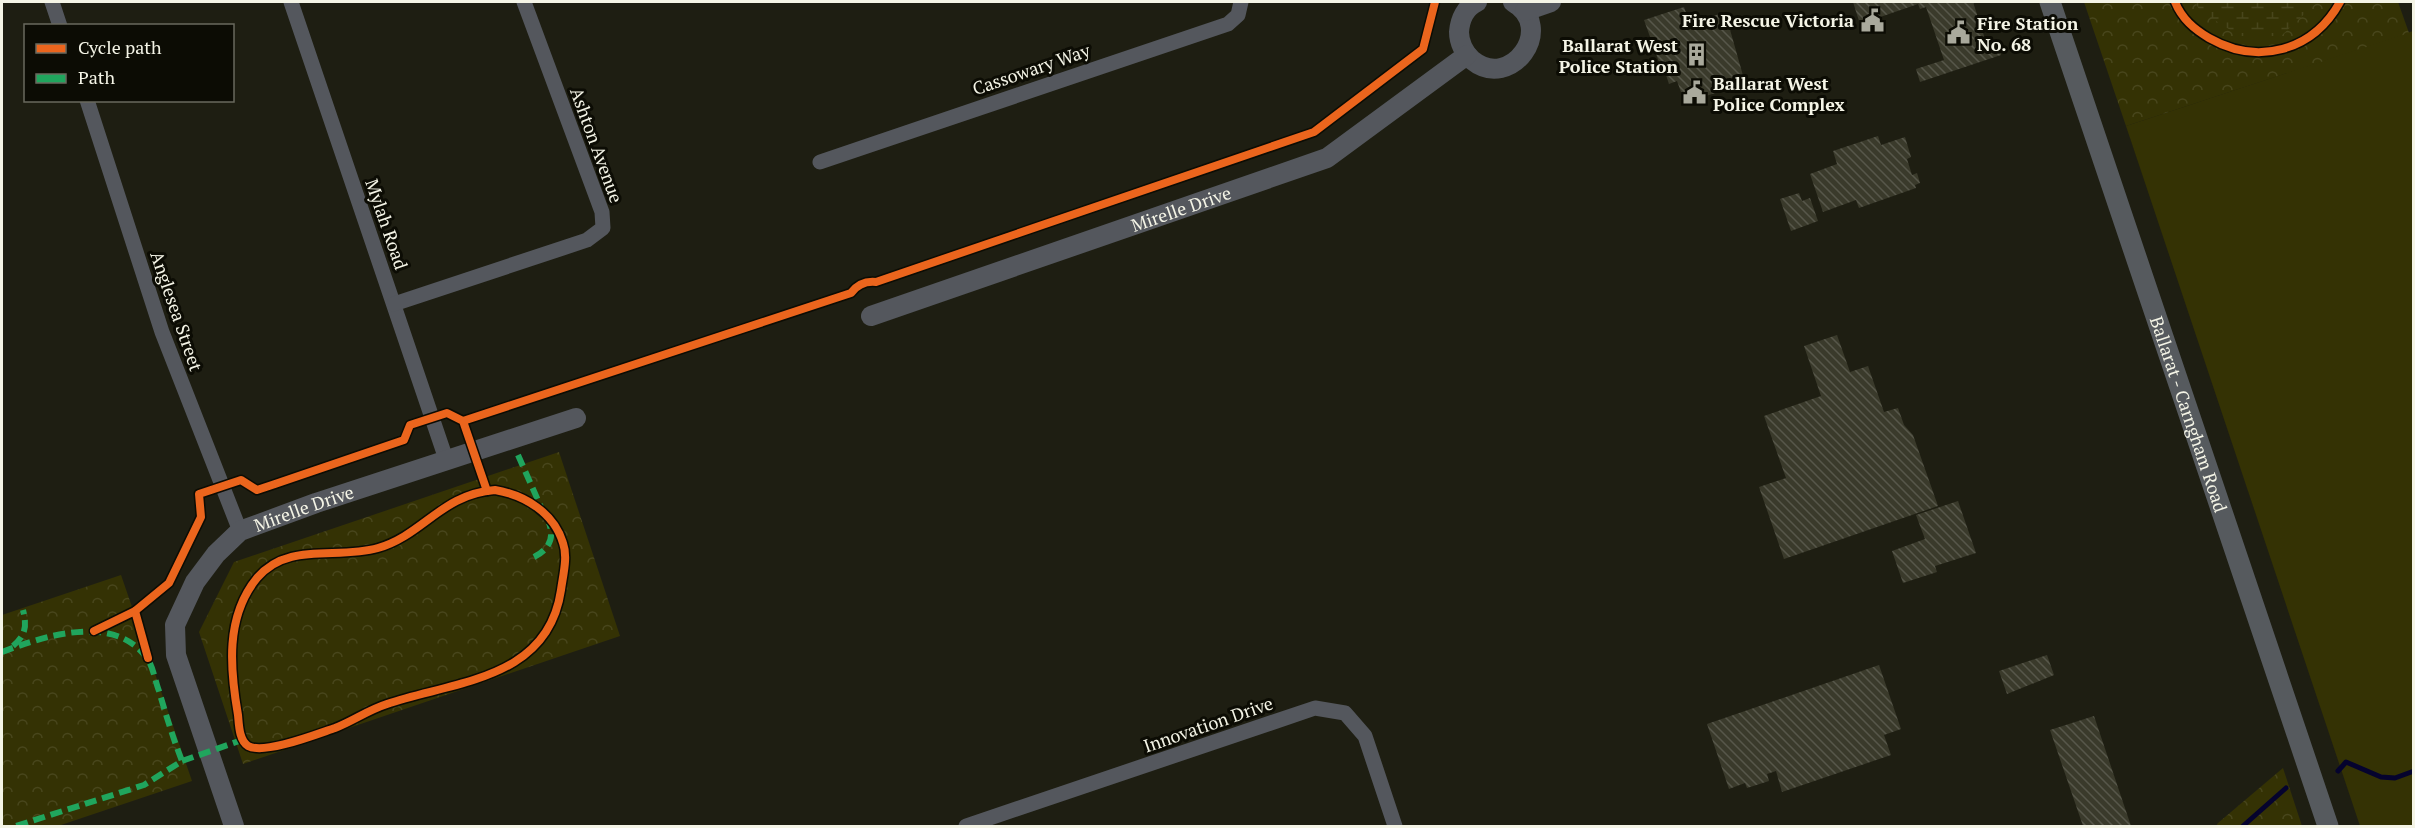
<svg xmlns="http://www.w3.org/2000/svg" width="2415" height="828" font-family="'PT Serif',serif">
	<defs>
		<pattern id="forest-crowns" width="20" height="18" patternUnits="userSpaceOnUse" patternTransform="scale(1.5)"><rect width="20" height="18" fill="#343204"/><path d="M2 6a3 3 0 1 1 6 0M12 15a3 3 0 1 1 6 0" fill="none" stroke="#48461c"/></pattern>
		<pattern id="wetland-marsh" width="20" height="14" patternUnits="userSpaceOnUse" patternTransform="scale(1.5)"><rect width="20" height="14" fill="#343204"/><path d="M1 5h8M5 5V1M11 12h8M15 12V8" fill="none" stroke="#48461c"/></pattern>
		<pattern id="building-back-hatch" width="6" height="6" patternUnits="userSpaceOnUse" patternTransform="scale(1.5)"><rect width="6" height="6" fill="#3a3a2b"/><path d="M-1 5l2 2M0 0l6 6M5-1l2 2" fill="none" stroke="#57574a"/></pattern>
	</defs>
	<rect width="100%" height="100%" fill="#1e1e12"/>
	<path fill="#343204" d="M2413 31V826H2360L2126 126Z"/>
	<g fill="url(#forest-crowns)">
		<path d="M2084 2H2398L2409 33 2126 126Z"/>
		<path d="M559 452 620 636 243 764 199 632 234 562Z"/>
		<path d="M121 575 192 781 58 826H2V615Z"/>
		<path d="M2283 768 2302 826H2216L2218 823Z"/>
	</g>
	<path fill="url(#wetland-marsh)" d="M2195 2H2317L2281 36H2240L2200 11Z"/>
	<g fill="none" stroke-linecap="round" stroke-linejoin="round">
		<g stroke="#05032e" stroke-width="5">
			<path d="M2338 771 2346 762 2381 777 2395 778 2414 771"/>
			<path d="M2243 826 2286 788"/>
		</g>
	</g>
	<g fill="url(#building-back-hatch)">
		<path d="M1853 2H1973L1987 45 1997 42 2001 55 1920 82 1916 69 1944 60 1926 7 1920 9 1918 4 1860 24Z"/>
		<path d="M1684 7 1690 24 1725 12 1744 79 1728 84 1730 88 1685 103 1677 81 1669 84 1662 63 1660 65 1644 20Z"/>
		<path d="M1878 136 1881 145 1905 137 1911 157 1907 159 1912 175 1917 173 1920 183 1915 185 1916 188 1859 208 1856 200 1823 212 1810 174 1837 164 1833 151Z"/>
		<path d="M1799 193 1802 201 1810 198 1818 221 1791 231 1780 199Z"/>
		<path d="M1837 335 1850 372 1868 366 1884 412 1898 408 1904 425 1913 435 1938 506 1784 559 1759 487 1786 478 1764 416 1821 396 1804 346Z"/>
		<path d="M1958 501 1976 553 1935 566 1937 572 1903 583 1892 551 1925 539 1916 515Z"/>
		<path d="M2047 655 2054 675 2007 694 1999 671Z"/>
		<path d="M1879 665 1901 729 1884 735 1891 755 1782 792 1776 771 1767 774 1769 781 1747 788 1745 783 1729 789 1707 724Z"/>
		<path d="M2094 716 2131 826H2083L2050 730Z"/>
	</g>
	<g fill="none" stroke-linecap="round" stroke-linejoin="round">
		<g stroke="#54575d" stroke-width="15">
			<path d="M52 2 60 26"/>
			<path d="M291 2 446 459"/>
			<path d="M87 100 162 332 240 531"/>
			<path d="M820 162 1228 24 1238 15 1241 2"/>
			<path d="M394 304 587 240 603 228 602 212 524 2"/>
			<path d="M966 826 1315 708 1345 713 1365 736 1395 826"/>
		</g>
		<g stroke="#54575d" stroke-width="20">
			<path d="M1477 2C1466 7 1460 19 1459 32 1459 42 1464 53 1472 60 1511 92 1557 27 1513 2"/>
			<path d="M1525 11 1551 2"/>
			<path id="s1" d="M871 316 1327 158 1467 55"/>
			<path id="s2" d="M234 826 176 655 175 625 195 582 216 554 240 531 316 503 576 418"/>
		</g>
		<path stroke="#565a5e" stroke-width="21" id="s3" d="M2050 2 2328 826"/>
		<g stroke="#20a55d" stroke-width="6" stroke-dasharray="12 6" stroke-linecap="butt">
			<path d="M518 455 541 507"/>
			<path d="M534 557C548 550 555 539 549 523"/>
			<path d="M13 646C26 635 27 626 23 610"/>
			<path d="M2 652C44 636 113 613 146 657 153 665 155 681 159 691 166 715 173 738 182 761L144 785 16 826"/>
			<path d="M182 761 242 740"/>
		</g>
		<defs>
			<g id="cycleway">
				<path d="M2175 2C2182 19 2194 29 2209 38 2258 66 2313 51 2340 2"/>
				<path d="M463 421 851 293C857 285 866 281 876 282L1314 132 1423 49 1435 2"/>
				<path d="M495 490C525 495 554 513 563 543 568 557 563 575 561 590 548 680 455 681 387 704 368 710 353 721 335 728 317 734 264 755 248 746 239 740 239 725 238 715 230 669 225 617 257 578 288 541 337 560 378 548 423 535 442 494 495 490Z"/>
				<path d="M135 611 169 583 201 517 199 494 241 480 257 490 275 484 404 440 410 425 447 413 463 421 487 491"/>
				<path d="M94 631 135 611 148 658"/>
			</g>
		</defs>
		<use href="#cycleway" stroke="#0c0c04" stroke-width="11"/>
		<use href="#cycleway" stroke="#eb651d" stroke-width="8"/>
	</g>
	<defs>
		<symbol id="civic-bare" viewBox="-9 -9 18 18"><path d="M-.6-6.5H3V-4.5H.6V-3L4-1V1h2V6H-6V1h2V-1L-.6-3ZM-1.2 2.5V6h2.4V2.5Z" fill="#a9a99c" stroke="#0c0c04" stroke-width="2.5" paint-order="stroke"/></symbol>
		<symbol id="building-bare" viewBox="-9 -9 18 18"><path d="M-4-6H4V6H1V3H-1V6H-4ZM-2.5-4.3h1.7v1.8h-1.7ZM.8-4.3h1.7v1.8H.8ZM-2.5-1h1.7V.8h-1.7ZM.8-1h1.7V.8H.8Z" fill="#a9a99c" stroke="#0c0c04" stroke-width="2.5" paint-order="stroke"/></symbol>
	</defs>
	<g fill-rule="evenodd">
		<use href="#civic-bare" x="1856" y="4" width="33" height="33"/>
		<use href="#civic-bare" x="1942" y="16" width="33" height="33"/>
		<use href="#building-bare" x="1680" y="38" width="33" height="33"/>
		<use href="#civic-bare" x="1678" y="76" width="33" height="33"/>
	</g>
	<g text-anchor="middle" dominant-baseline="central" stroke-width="6" stroke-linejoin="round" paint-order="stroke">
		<g font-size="18" font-weight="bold" fill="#f4f4e6" stroke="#0c0c04" text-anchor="end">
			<text x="1854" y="20">Fire Rescue Victoria</text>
			<text x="1977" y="23" text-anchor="start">Fire Station<tspan x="1977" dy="21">No. 68</tspan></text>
			<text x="1678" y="45">Ballarat West<tspan x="1678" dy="21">Police Station</tspan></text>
			<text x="1713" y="83" text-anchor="start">Ballarat West<tspan x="1713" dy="21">Police Complex</tspan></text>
		</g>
		<g font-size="18" fill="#f4f4e6" stroke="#0c0c04">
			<text transform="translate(1031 69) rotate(-19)">Cassowary Way</text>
			<text transform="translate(597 145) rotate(70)">Ashton Avenue</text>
			<text stroke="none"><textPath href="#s1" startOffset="328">Mirelle Drive</textPath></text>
			<text transform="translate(387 224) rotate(71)">Mylah Road</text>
			<text transform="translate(177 311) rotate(71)">Anglesea Street</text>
			<text stroke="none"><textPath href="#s3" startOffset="435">Ballarat - Carngham Road</textPath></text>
			<text stroke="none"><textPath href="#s2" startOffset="394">Mirelle Drive</textPath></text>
			<text transform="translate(1208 724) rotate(-19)">Innovation Drive</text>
		</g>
	</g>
	<rect width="2415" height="828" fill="none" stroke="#f4f4e6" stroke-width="6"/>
	<rect x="24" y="24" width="210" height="78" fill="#0c0c04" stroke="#69695e" stroke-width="1.5"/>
	<rect x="36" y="44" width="30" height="9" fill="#eb651d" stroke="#69695e" stroke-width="1.5"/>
	<text x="78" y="54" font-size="18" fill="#f4f4e6">Cycle path</text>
	<rect x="36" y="74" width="30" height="9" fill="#20a55d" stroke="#69695e" stroke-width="1.5"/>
	<text x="78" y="84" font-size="18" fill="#f4f4e6">Path</text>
</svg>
